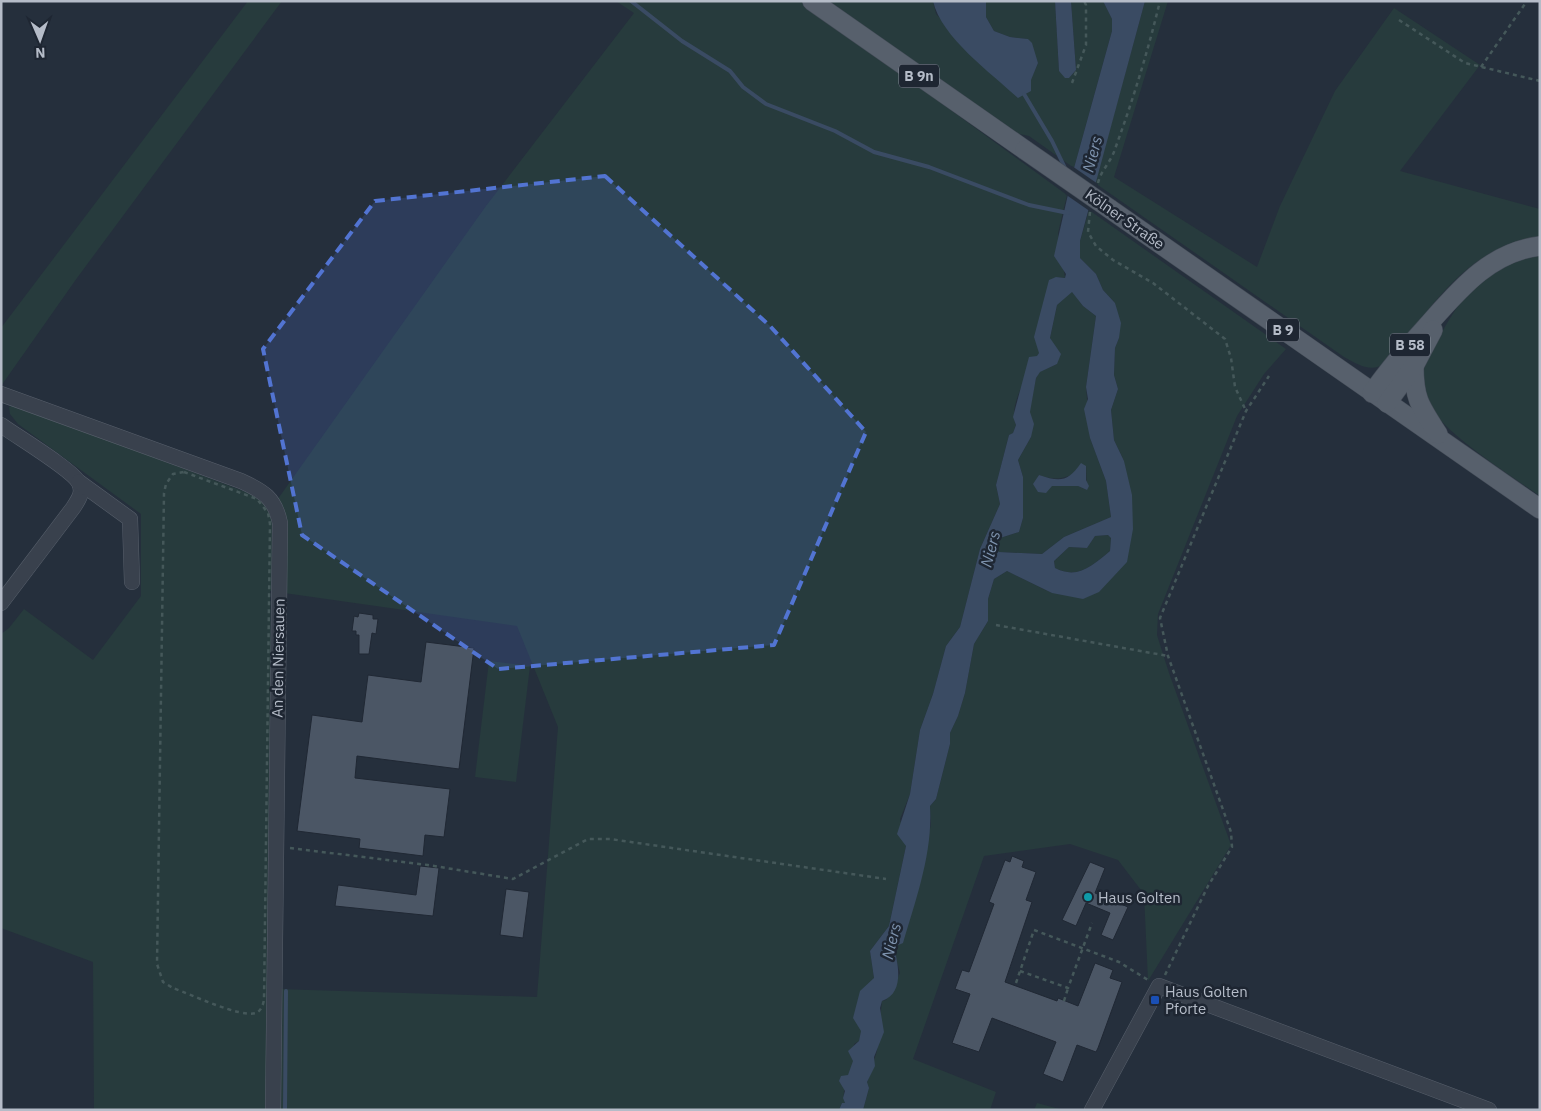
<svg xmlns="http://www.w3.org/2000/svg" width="1541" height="1111" font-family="'IBM Plex Sans',sans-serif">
	<rect width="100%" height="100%" fill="#252f3c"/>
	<g fill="#273b3d" fill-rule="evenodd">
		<path d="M248 1H282L77 278 1 386V328Z"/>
		<path d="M616 1H802L1067 195 1058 233 1065 278 1056 277C1051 301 1048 329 1039 353 1031 373 1007 402 1016 425L1013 433 1009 435 996 485 1000 504 980 549 960 627 946 646 933 694 920 730 910 794 900 819 906 846 889 926 870 951 874 978 859 1041 854 1044C854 1050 854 1058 853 1064 850 1076 840 1091 845 1103H842L839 1110H94L93 962 1 928V634L9 628 24 609 93 660 141 596V514L18 424 10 414 9 407 14 405 275 503 486 206 634 13ZM270 591 517 626 558 727 537 997 277 989Z"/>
		<path d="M825 1H933L936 14 1018 97 1024 94 1038 63 1028 39 1010 37 994 31 986 17V1H1055L1059 71 1069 78 1076 70 1071 1H1103L1112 19V31L1074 168 1029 136 1015 133Z"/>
		<path d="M1145 1H1168L1114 177 1257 267 1280 206 1335 91 1394 8 1480 65 1400 171 1540 209V238C1525 242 1510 245 1496 251 1452 270 1417 326 1387 363 1370 373 1359 365 1344 357L1095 183Z"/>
		<path d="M1089 210 1286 349 1264 374 1237 416 1158 614 1157 635 1169 673 1231 845 1148 981 1144 894 1118 860 1070 844 984 856 913 1059 996 1092 990 1110H863L869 1088 867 1083 877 1051 882 1001 886 1000 900 973 893 947 931 825 930 806 936 799 950 744V733L958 716 965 693 974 644 988 621V599L994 579 1007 571 1052 593 1127 562 1124 461 1114 440 1111 410 1118 389 1114 375 1115 348 1119 338 1115 303 1103 290 1096 274 1080 258V241Z"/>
		<path d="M1540 255V496C1507 473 1446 435 1426 402 1420 392 1420 376 1423 365 1426 358 1431 351 1435 345 1448 321 1460 298 1481 281 1498 267 1519 259 1540 255Z"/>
		<path d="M1072 291 1083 306 1096 316 1086 387 1090 438 1106 481 1111 517 1064 537 1042 554 998 552 996 549 1000 538 1019 532 1023 518V477L1018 460 1031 437 1029 412 1036 378 1039 372 1057 364 1050 338 1057 305ZM1086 466 1087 490 1078 486H1052L1038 475C1059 482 1069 478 1086 466Z"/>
		<path d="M1108 535 1111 538 1110 551C1093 565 1078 580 1055 568L1054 561 1069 547 1087 548 1095 536Z"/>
		<path d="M489 661 530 666 516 782 475 777Z"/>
		<path d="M1037 1103 1063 1110H1034Z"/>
	</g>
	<g fill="#3a4b63" fill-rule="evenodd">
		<path d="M933 1H986V17L994 31 1010 37 1028 39 1032 43 1038 63 1031 80V91L1018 98C991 73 941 37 933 1Z"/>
		<path d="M1055 1H1071L1076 70 1069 78H1065L1059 71Z"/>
		<path d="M1103 1H1145L1080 241V258L1096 274 1103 290 1115 303 1121 323 1119 338 1115 348 1114 375 1118 389 1111 410 1114 440 1124 461 1132 495 1133 529 1127 562 1099 592 1083 599 1052 593 1007 571 994 579 988 599V621L974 644 965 693 958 716 950 733V744L936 799 930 806C933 852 916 899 903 943L894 947C898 964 905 993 882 1001L880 1008 884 1032 874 1057 875 1066 867 1082 869 1088 863 1110H839L842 1103H845L843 1098 845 1091 839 1081 841 1076 848 1075 853 1061 848 1051 859 1041 861 1031 853 1018 860 991 874 978 870 951 889 926 906 846 897 834 910 794 920 730 933 694 946 646 960 627 980 549 1000 504 996 485 1009 435 1013 433 1016 425 1013 417 1029 357 1037 356 1039 353 1034 337 1049 280 1056 277 1065 278 1066 274 1054 256 1074 168 1112 31V19ZM1072 292 1083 306 1096 316 1086 387 1088 399 1084 409 1090 438 1106 481 1111 517 1064 537 1042 554 999 552 996 549 1000 538 1019 532 1023 518V477L1018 460 1031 437 1034 424 1030 412 1036 378 1040 372 1057 364 1061 354 1050 338 1057 305ZM1108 535 1111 538 1110 551C1093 565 1078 580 1055 568L1054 561 1069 547 1087 548 1095 536Z"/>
		<path d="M1081 463 1086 466V480L1089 486 1087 490 1078 486H1052L1046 493 1038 492 1033 484 1039 475C1060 482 1068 482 1081 463Z"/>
	</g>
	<path fill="#252f3c" d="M1072 166 1098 184 1091 212 1065 194Z"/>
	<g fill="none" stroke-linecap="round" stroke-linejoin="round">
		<g stroke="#3a4b63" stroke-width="4">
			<path d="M631 1 682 41 730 71 743 87 766 104 835 131 874 152 929 167 1029 205 1068 213"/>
			<path d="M1024 94 1052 141 1066 170"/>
			<path d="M285 1110 286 991"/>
		</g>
	</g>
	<g fill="#4b5665" stroke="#202834">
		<path d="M359 613 373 615V619H378L376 634 372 633 369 654H359V635H356V631H352L354 616 358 617Z"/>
		<path d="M426 642 474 648 459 769 357 756 355 778 450 789 444 837 425 835 423 856 359 848 360 839 297 831 312 715 362 722 368 675 421 682Z"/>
		<path d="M1012 856 1024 861 1022 867 1036 872 1026 900 1032 902 1005 982 1057 1001 1058 998 1078 1006 1095 963 1113 970 1110 978 1122 982 1098 1048 1096 1052 1077 1045 1063 1082 1043 1074 1056 1042 992 1018 979 1052 952 1043 970 994 955 989 962 970 969 972 994 904 989 902 1005 860 1010 862Z"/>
		<path d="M1090 862 1105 868 1095 893 1128 907 1113 940 1101 935 1110 913 1086 903 1076 926 1062 920Z"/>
		<path d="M420 866 439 868 433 916 335 906 338 885 416 895Z"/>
		<path d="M506 889 529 892 523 938 500 935Z"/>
	</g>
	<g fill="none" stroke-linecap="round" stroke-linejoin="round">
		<defs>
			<g id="minor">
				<path d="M1 394 241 481C263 491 275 498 280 523L273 1110"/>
				<path d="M1 425C16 436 73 470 79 483 84 493 78 500 73 508L1 603"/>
				<path d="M79 482 130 519 132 582"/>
				<path d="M1092 1110 1159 986 1489 1110"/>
			</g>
			<g id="major">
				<path d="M812 1 1025 150"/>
				<path d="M1110 209 1540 509"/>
				<path d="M1414 366C1414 399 1420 406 1438 434"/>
				<path d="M1372 393C1389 369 1407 348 1426 327 1458 291 1489 252 1540 246"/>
				<path d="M1387 403 1414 366 1433 330"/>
			</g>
		</defs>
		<use href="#minor" stroke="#575f6b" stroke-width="16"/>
		<use href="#major" stroke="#424a56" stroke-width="20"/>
		<g stroke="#45585a" stroke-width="2.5" stroke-dasharray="4 4" stroke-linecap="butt">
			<path d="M1399 20 1465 63 1540 81"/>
			<path d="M1481 67 1527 1"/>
			<path d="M1072 83 1086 45V5L1084 1"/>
			<path d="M1098 183C1101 170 1111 162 1115 149 1133 100 1148 51 1160 1"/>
			<path d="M1090 212 1088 232 1096 246 1113 260 1153 283 1225 339 1231 358 1235 387 1246 411"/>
			<path d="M184 472 257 499 268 513 270 524 264 1000C263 1005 261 1011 256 1013 240 1018 190 994 173 988L163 982 157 964 164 493 166 484 173 474Z"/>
			<path d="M996 625 1168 656"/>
			<path d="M290 848 428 865 513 879 588 839H610L886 879"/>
			<path d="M1020 971 1068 988 1092 923"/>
			<path d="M1165 975 1208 886 1232 847 1231 832 1168 656 1160 618 1246 411 1269 376"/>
			<path d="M1016 983 1034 930 1119 962 1148 980"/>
			<path d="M1064 1001 1068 988"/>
		</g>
		<use href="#minor" stroke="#39414d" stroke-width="15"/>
		<use href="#major" stroke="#57606c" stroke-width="19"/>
		<defs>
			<path id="major-bridge" d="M1025 150 1110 209"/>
		</defs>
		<use href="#major-bridge" stroke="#424a56" stroke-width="20" stroke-linecap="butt"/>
		<use href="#major-bridge" stroke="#57606c" stroke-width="19"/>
	</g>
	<path fill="#5274d2" fill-opacity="0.2" stroke="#5274d2" stroke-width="4" stroke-dasharray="10 6" stroke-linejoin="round" d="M605 176 770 326 866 432 774 645 498 669 302 535 263 349 375 201Z"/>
	<circle fill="#0f9aa8" stroke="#1e2632" stroke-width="2" cx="1088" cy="897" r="5"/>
	<rect fill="#1a4fb4" stroke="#1e2632" stroke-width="2" x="1150" y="995" width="10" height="10" rx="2.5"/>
	<g text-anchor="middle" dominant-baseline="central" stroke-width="5" stroke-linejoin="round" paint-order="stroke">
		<g fill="#1e2632" stroke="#888f9b" stroke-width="1">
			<rect x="899" y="64.5" width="40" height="23" rx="4"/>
			<rect x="1267" y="318.5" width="32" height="23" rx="4"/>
			<rect x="1390" y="333.5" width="40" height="23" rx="4"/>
		</g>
		<g font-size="14" font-weight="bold" fill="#b5bcc8">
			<text x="919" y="76">B 9n</text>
			<text x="1283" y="330">B 9</text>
			<text x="1410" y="345">B 58</text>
		</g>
		<g font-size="15" fill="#b5bcc8" stroke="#1e2632">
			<text transform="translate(1125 219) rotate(35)">Kölner Straße</text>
			<text transform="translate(278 658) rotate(-89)">An den Niersauen</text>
		</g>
		<g font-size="15" fill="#b5bcc8" stroke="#1e2632" text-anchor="start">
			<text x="1098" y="897">Haus Golten</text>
			<text x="1165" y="991">Haus Golten<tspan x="1165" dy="17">Pforte</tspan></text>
		</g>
		<g font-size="16" font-style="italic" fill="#7e93ae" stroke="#1e2632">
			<text transform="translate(1092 154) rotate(-75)">Niers</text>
			<text transform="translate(990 549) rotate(-75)">Niers</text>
			<text transform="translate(891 941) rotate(-76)">Niers</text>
		</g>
	</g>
	<rect width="1541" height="1111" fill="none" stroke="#b5bcc8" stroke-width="5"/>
	<g transform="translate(40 40) rotate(178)" stroke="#1e2632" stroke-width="4" paint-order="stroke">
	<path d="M0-4L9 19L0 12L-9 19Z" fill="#b5bcc8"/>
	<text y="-8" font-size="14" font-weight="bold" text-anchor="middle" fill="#b5bcc8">N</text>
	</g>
</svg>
